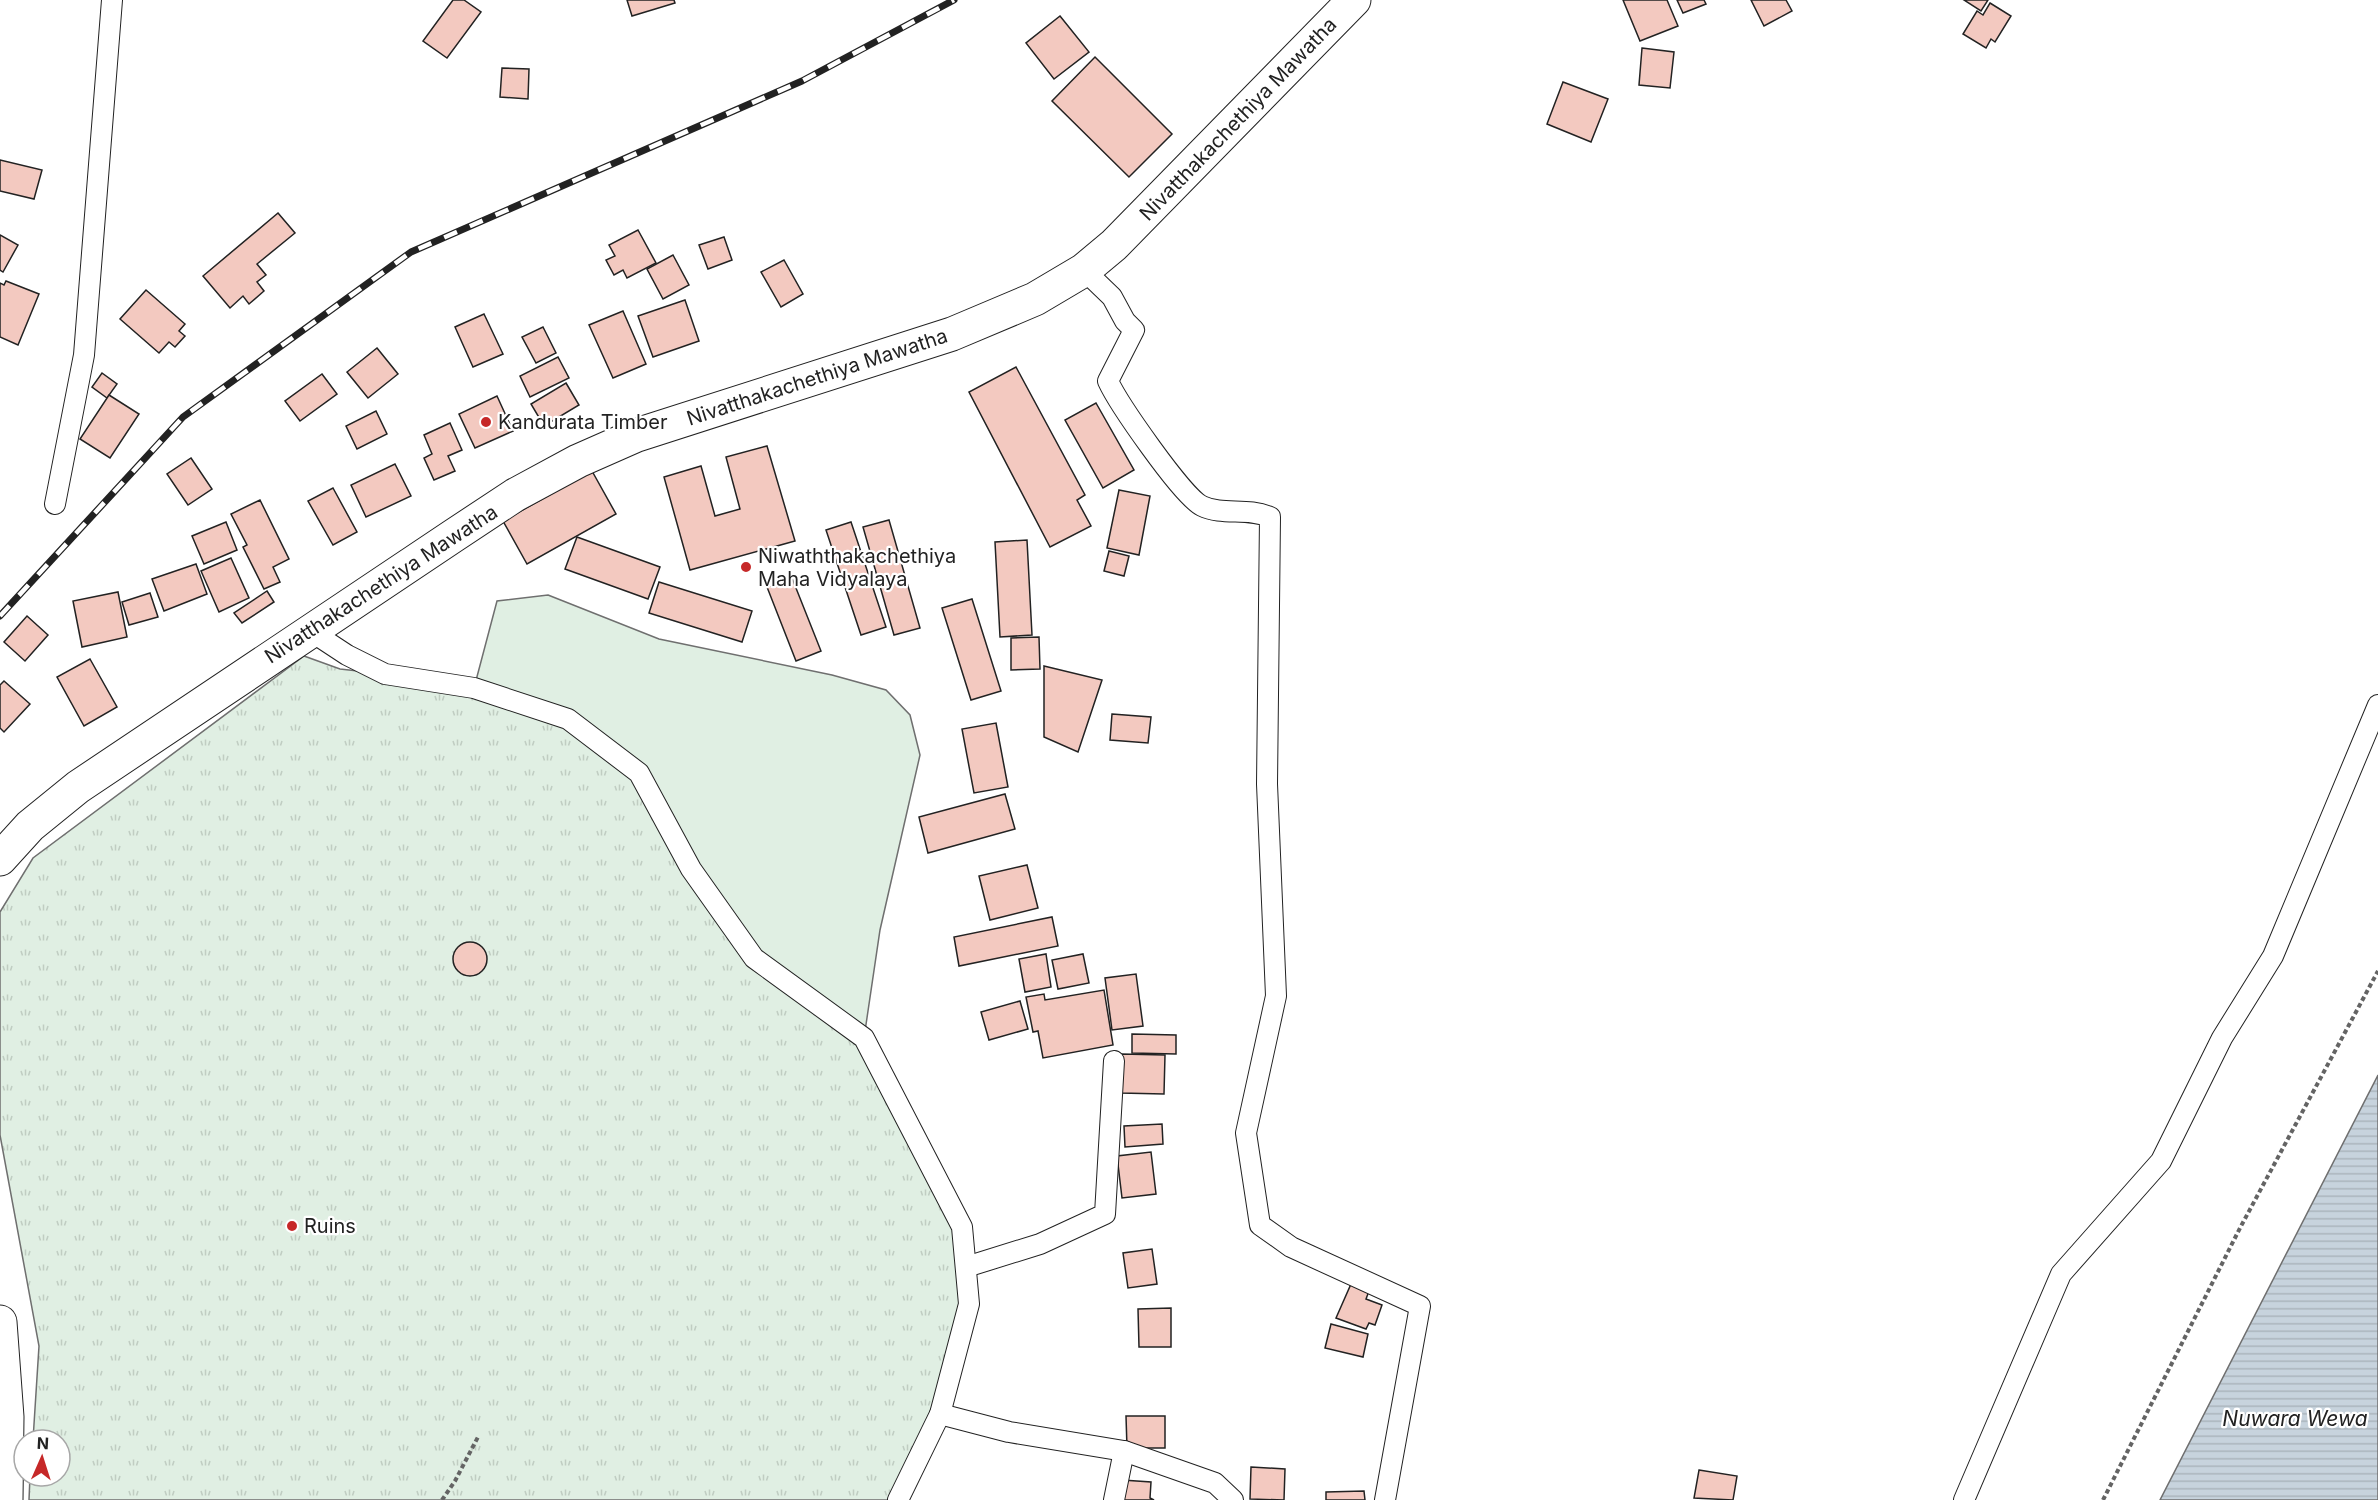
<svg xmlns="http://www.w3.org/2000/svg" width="2378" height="1500" font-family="Inter,sans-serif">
	<defs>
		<pattern id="grass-tufts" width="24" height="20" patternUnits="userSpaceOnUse" patternTransform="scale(1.5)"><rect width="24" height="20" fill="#e0efe3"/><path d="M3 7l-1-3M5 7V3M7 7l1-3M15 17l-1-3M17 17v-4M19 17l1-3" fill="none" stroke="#c0cdc2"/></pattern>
		<pattern id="water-rules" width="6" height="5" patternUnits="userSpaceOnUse" patternTransform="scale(1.5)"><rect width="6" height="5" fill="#c7d3dd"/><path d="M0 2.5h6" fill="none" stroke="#abb5bd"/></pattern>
	</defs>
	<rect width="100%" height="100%" fill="#fff"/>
	<path fill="url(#grass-tufts)" stroke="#6f6f6f" stroke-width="1.5" d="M304 656 340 669 385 674 568 719 639 773 864 1038 962 1227 969 1304 940 1414 898 1500H29L30 1476H60V1440H33L39 1346 0 1135V912L33 858Z"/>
	<path fill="#e0efe3" stroke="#6f6f6f" stroke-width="1.5" d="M548 595 659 639 832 675 886 690 910 715 920 755 880 930 864 1038 754 958 639 773 568 719 474 688 497 601Z"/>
	<path fill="url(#water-rules)" stroke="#6f6f6f" stroke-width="1.5" d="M2378 1075V1500H2160Z"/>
	<g fill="#f3c9c0" stroke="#222" stroke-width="1.5">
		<path d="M453 0H464L481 12 447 58 423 41Z"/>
		<path d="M627 0H674L675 3 632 16Z"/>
		<path d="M1623 0H1667L1678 26 1640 41Z"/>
		<path d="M1677 0H1704L1706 4 1683 13Z"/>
		<path d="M1751 0H1786L1792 11 1764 26Z"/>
		<path d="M1964 0H1988L1981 11Z"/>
		<path d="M1990 3 2011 16 1995 42 1991 39 1986 48 1963 34 1977 11 1983 15Z"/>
		<path d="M1060 16 1089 52 1054 79 1026 43Z"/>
		<path d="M1642 48 1674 52 1670 88 1639 85Z"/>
		<path d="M1095 57 1172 134 1129 177 1052 101Z"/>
		<path d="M502 68 529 69 528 99 500 97Z"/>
		<path d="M1563 82 1608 99 1591 142 1547 124Z"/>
		<path d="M0 160 42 170 34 199 0 191Z"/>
		<path d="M278 213 295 233 257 264 266 275 257 282 264 291 249 304 243 296 230 308 203 276Z"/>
		<path d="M638 230 656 263 627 278 623 270 614 275 606 260 615 256 609 245Z"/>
		<path d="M0 235 18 245 3 272 0 270Z"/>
		<path d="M724 237 732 260 708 269 699 245Z"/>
		<path d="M673 255 689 285 663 299 647 269Z"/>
		<path d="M784 260 803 294 781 307 761 272Z"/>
		<path d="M6 281 39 294 18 345 0 337V283L4 285Z"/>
		<path d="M146 290 185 324 179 331 185 336 175 347 169 342 159 353 120 319Z"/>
		<path d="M685 300 699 341 653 357 638 316Z"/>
		<path d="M623 311 646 364 613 378 589 325Z"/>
		<path d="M484 314 503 354 473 367 455 327Z"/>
		<path d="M543 327 556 353 536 363 522 337Z"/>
		<path d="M377 348 398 374 368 398 347 372Z"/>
		<path d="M558 357 569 378 530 397 520 376Z"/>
		<path d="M1016 367 1085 495 1077 500 1091 526 1050 547 969 392Z"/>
		<path d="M102 373 117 384 107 398 92 387Z"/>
		<path d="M322 374 337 394 300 421 285 401Z"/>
		<path d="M566 383 579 405 544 426 531 404Z"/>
		<path d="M109 395 139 414 110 458 80 439Z"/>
		<path d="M497 396 513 431 475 448 459 414Z"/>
		<path d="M1096 403 1134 470 1103 488 1065 420Z"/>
		<path d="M376 411 387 434 357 449 346 426Z"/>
		<path d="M450 423 462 450 448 456 455 471 434 480 424 458 432 454 424 435Z"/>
		<path d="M767 446 795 541 690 570 664 477 701 466 715 516 740 509 726 457Z"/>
		<path d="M191 458 212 489 188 505 167 474Z"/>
		<path d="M395 464 411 496 366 517 351 485Z"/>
		<path d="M592 471 616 514 527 564 503 521Z"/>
		<path d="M333 488 357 532 333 545 308 501Z"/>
		<path d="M1119 490 1150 496 1139 555 1107 548Z"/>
		<path d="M260 500 289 559 273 567 280 582 264 589 243 547 247 545 231 514Z"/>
		<path d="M889 520 920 628 894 635 863 527Z"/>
		<path d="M226 522 237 550 204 564 192 536Z"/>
		<path d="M851 522 886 627 861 635 826 530Z"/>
		<path d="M577 537 660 567 648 599 565 569Z"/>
		<path d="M1027 540 1032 635 1000 637 995 542Z"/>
		<path d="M1109 551 1129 556 1124 576 1104 571Z"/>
		<path d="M231 558 249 598 219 612 201 571Z"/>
		<path d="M196 564 207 594 164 611 152 579Z"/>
		<path d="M792 578 821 651 796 661 767 587Z"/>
		<path d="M659 582 752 611 742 642 649 613Z"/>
		<path d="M267 591 274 602 242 623 234 613Z"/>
		<path d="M118 592 127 637 82 647 73 601Z"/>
		<path d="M150 593 158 617 129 625 122 602Z"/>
		<path d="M972 599 1001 691 971 700 942 608Z"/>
		<path d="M27 616 48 635 25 661 4 642Z"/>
		<path d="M1039 637 1040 669 1011 670V638Z"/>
		<path d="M90 659 117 707 84 726 57 677Z"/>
		<path d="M1044 666 1102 680 1078 752 1044 737Z"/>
		<path d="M4 681 30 704 4 732 0 728V685Z"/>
		<path d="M1112 714 1151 717 1148 743 1110 740Z"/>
		<path d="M996 723 1008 787 974 793 962 729Z"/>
		<path d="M1005 794 1015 829 928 853 919 817Z"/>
		<path d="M1027 865 1038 908 990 920 979 876Z"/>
		<path d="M1052 917 1058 946 959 966 954 937Z"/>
		<circle cx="470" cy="959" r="17"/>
		<path d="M1046 954 1051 987 1025 992 1019 959Z"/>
		<path d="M1083 954 1089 983 1058 989 1052 960Z"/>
		<path d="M1136 974 1143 1026 1112 1030 1105 978Z"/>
		<path d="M1104 990 1113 1045 1043 1058 1038 1031 1033 1032 1026 997 1044 994 1045 1000Z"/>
		<path d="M1020 1001 1028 1029 989 1040 981 1012Z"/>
		<path d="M1132 1034 1176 1035V1054L1132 1053Z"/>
		<path d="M1121 1054 1165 1055 1164 1094 1120 1093Z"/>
		<path d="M1162 1124 1163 1144 1125 1147 1124 1126Z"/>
		<path d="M1151 1152 1156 1194 1122 1198 1117 1156Z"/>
		<path d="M1152 1249 1157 1284 1128 1288 1123 1253Z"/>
		<path d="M1351 1284 1369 1291 1366 1299 1382 1305 1375 1325 1369 1323 1366 1329 1336 1318Z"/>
		<path d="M1171 1308V1347H1139L1138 1309Z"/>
		<path d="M1331 1324 1368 1334 1363 1357 1325 1348Z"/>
		<path d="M1126 1416H1165V1448H1127Z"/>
		<path d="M1251 1467 1285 1469 1284 1500 1250 1499Z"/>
		<path d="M1699 1470 1737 1476 1733 1500 1694 1498Z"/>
		<path d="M1122 1480 1151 1482 1150 1498 1154 1500H1117Z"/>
		<path d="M1364 1491 1365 1500H1326V1492Z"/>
	</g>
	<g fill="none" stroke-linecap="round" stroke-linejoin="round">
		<defs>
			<g id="street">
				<path d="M1084 270 1112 297 1125 321 1134 330 1108 381C1118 403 1182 496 1202 506 1223 516 1247 507 1270 517L1267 784 1276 996 1246 1133 1260 1225 1291 1247 1420 1306 1385 1500"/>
				<path d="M55 504 84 355 112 0"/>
				<path d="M309 630 347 655 385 674 474 688 568 719 639 773 691 869 754 958 864 1038 962 1227 969 1304 940 1414 898 1500"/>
				<path d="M966 1267 1040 1244 1105 1214 1114 1061"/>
				<path d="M940 1414 1009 1432 1124 1451 1215 1483 1233 1500"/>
				<path d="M1114 1500 1124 1451"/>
				<path d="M1964 1500 2061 1274 2161 1161 2222 1038 2273 956 2378 705"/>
			</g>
			<g id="highway">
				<path d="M0 859 30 826 78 787 453 536 515 495 578 461 637 435 952 334 1035 299 1084 270 1114 245 1354 0"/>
				<path d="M0 1322 7 1417 6 1500"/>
			</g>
		</defs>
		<use href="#street" stroke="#222" stroke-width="22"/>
		<use href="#highway" stroke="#222" stroke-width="35"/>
		<g stroke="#646464" stroke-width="4" stroke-dasharray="4.5 3" stroke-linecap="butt">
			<path d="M442 1500 455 1481 479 1435"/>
			<path d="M2103 1500 2240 1228 2378 971"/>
		</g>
		<use href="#street" stroke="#fff" stroke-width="20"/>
		<use href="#highway" stroke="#fff" stroke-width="33"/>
		<defs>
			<path id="rail" d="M0 616 183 417 411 252 802 81 954 0"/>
		</defs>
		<use href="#rail" stroke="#222" stroke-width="7"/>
		<use href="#rail" stroke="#fff" stroke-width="4.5" stroke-dasharray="14" stroke-linecap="butt"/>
	</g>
	<g fill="#c62828" stroke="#fff" stroke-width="2">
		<circle cx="486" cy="422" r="6"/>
		<circle cx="746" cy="567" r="6"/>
		<circle cx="292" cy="1226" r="6"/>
	</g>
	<g text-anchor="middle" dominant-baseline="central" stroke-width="4.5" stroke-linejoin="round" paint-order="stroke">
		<g font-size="20" fill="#222" stroke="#fff">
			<text transform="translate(1238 119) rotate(-46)">Nivatthakachethiya Mawatha</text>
			<text transform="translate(817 377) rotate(-18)">Nivatthakachethiya Mawatha</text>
			<text transform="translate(381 584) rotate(-33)">Nivatthakachethiya Mawatha</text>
		</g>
		<g font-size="20" fill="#222" stroke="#fff" text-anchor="start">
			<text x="498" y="422">Kandurata Timber</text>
			<text x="758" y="556">Niwaththakachethiya<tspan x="758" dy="23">Maha Vidyalaya</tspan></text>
			<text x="304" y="1226">Ruins</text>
		</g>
		<g font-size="21" font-style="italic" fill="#222" stroke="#fff">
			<text x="2295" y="1418">Nuwara Wewa</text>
		</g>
	</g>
	<g transform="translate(42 1458) rotate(3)"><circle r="28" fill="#ffffff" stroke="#a7a7a7" stroke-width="1.5"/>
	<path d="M0-4.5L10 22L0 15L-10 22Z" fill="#c62828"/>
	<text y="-9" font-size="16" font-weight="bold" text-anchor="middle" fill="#222222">N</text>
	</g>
</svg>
